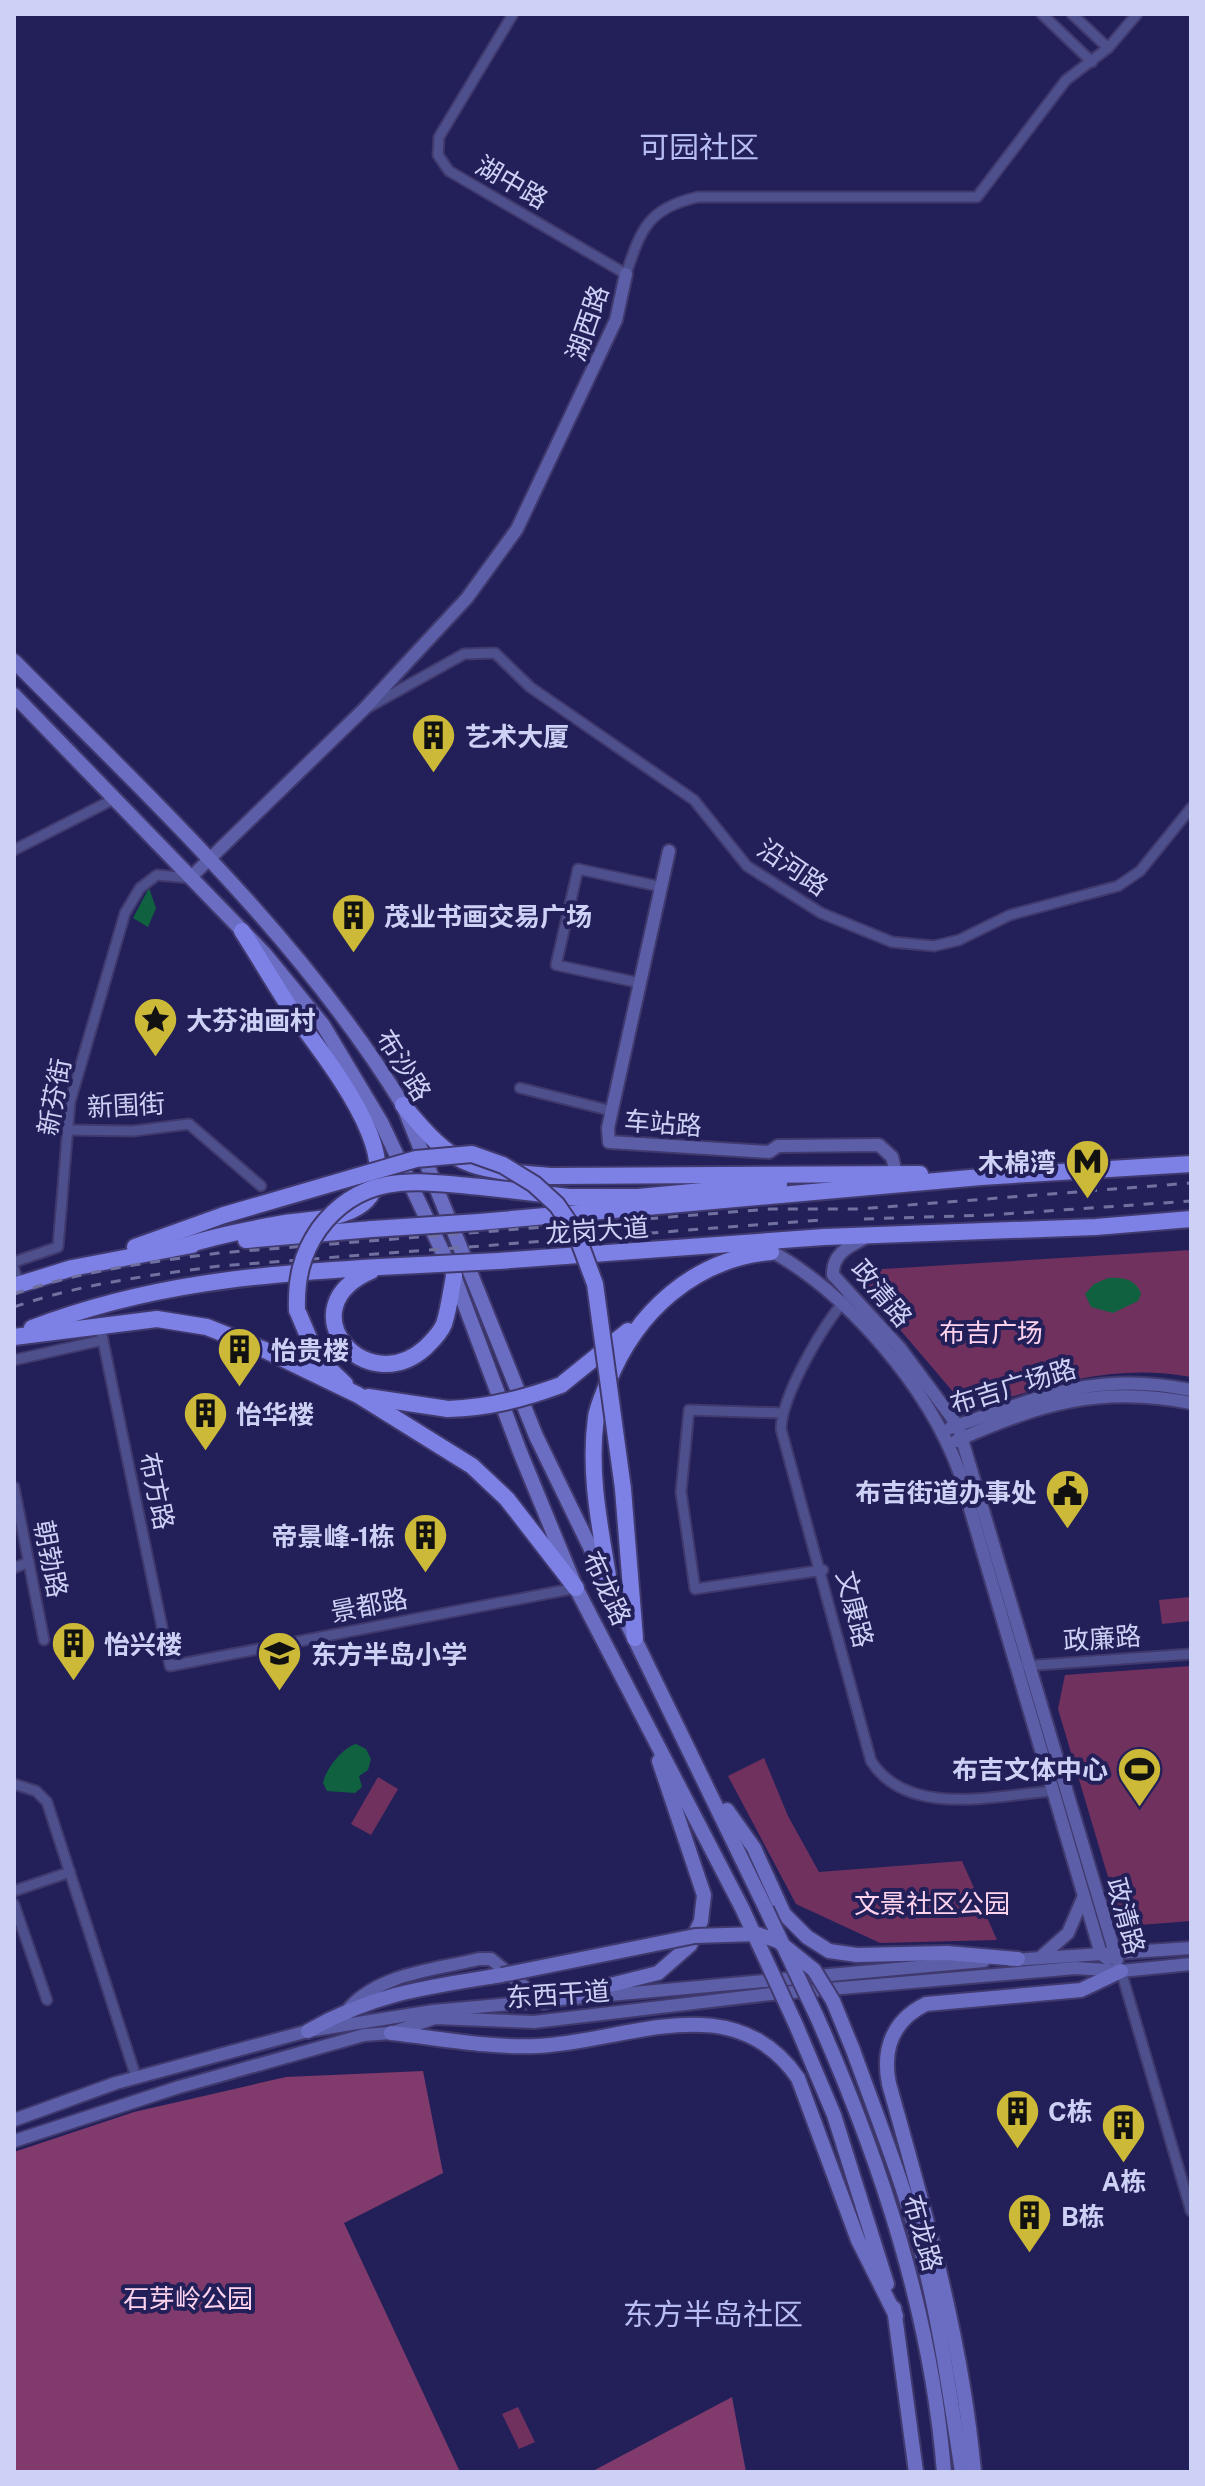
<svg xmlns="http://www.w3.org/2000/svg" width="1205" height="2486" font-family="'Public Sans','Noto Sans SC',sans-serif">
	<rect width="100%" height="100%" fill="#232059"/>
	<g fill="#71315e">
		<path d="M1191 1250V1377C1112 1363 1050 1385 975 1408L960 1400 850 1271Z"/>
		<path d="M1191 1597V1621L1162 1624 1159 1600Z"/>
		<path d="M1191 1666V1921L1140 1925 1117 1907 1058 1709 1065 1675Z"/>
		<path d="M764 1758 788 1816 819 1872 962 1861 997 1940 880 1943 796 1904 728 1776Z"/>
		<path d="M378 1777 398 1789 371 1835 351 1824Z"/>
		<path d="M518 2407 535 2442 519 2449 502 2414Z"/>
	</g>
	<g fill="#803a6b">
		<path d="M423 2071 443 2173 344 2223 460 2472H14V2152L134 2112 286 2077Z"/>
		<path d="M732 2397 746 2472H591Z"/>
	</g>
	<g fill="#106140">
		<path d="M149 888 156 908 148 927 133 918Z"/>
		<path d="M1108 1278C1123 1277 1136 1279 1141 1294L1138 1301 1113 1313 1091 1307 1085 1294 1094 1284Z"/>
		<path d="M356 1744 366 1749 371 1759 368 1770 359 1776 362 1787 355 1793 327 1791 323 1783C326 1769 342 1748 356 1744Z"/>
	</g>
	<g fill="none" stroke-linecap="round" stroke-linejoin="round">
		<defs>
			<g id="street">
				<path d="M513 14 439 137 438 155 449 171 626 274C641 229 648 208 698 197H977L1066 80 1108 48 1137 14"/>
				<path d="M1042 14 1092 62"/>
				<path d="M1072 14 1108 48"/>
				<path d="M367 708 464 654 495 653 530 687 694 800 747 866 821 913 892 942 934 946 959 940 1010 915 1118 886 1140 871 1191 808"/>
				<path d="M14 850 114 799"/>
				<path d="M640 983 556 965 578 869 662 887"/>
				<path d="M520 1088 612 1111"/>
				<path d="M67 1130 133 1131 189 1124 261 1186"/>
				<path d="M14 1262 58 1247 70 1102 125 913 140 888 157 875 190 878"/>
				<path d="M14 1269 19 1284"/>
				<path d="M846 1299C823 1325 782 1395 781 1429L871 1761C908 1819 996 1795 1053 1791"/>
				<path d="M100 1326 170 1666 576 1588"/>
				<path d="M14 1360 103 1340"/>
				<path d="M782 1413 689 1410 681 1492 695 1589 823 1570"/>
				<path d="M14 1487 44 1640"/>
				<path d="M14 1568 29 1562"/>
				<path d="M1024 1666 1191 1654"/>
				<path d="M14 1784 36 1791 47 1802 136 2077"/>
				<path d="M14 1891 70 1872"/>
				<path d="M14 1904 47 2000"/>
				<path d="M1121 1971 1191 2211"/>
			</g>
			<g id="secondary">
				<path d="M669 851 608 1128 609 1142 769 1152 778 1146 879 1145 892 1157 896 1173"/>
				<path d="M190 878 363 710 467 598 517 529 616 320 626 274"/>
				<path d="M867 1237C850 1246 832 1253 833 1275L900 1348 958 1426 1117 1960"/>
				<path d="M773 1252C850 1296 928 1387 959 1471L1101 1954 1108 1959"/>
				<path d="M950 1428C1039 1398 1094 1370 1191 1390"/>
				<path d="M956 1441C1038 1404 1101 1385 1191 1403"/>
				<path d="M1042 1956 1068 1933 1083 1898"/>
				<path d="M1011 1960 1191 1948"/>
				<path d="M350 2007C382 1973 435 1970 479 1959H491L543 2002"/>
				<path d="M14 2120 116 2083 308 2031 433 2011 984 1961"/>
				<path d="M14 2141 179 2087 364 2035 391 2033 435 2018 534 2022 771 1994 1076 1968 1121 1971 1191 1964"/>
			</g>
			<g id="primary">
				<path d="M14 661C152 800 300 937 403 1105L536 1436 766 1909"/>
				<path d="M14 695 264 953 323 1025 381 1122 454 1276 520 1452 576 1588 742 1908"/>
				<path d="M727 1810 754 1848 784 1914 807 1937 829 1951 857 1955 947 1953 1018 1959"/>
				<path d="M543 2002 658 1973 690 1945 701 1921 704 1895 659 1761"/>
				<path d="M817 2017C881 2162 931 2313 944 2472"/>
				<path d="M796 2025 834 2115 887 2284"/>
				<path d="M308 2031C375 1993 427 1987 502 1975"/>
				<path d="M391 2033C438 2038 489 2048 537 2046 626 2042 733 1984 798 2078L858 2240 896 2316"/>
				<path d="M853 2050C876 2114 901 2177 919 2242 939 2317 950 2395 962 2472"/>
				<path d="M894 2308 916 2472"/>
				<path d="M974 2472C962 2339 925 2212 889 2084 882 2049 893 2020 926 2004L1081 1990 1121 1971"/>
			</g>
			<g id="highway">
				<path d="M403 1105C456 1170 470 1169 551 1176L920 1174"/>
				<path d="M481 1187 569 1197H638L779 1184"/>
				<path d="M479 1222 981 1177 1191 1164"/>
				<path d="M246 1240 372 1229"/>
				<path d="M184 1246C218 1235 250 1229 285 1223 304 1220 327 1220 345 1213 432 1183 321 1054 294 1014 276 987 260 959 242 931"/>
				<path d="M135 1247 224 1215"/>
				<path d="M498 1261 824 1237 1096 1227 1191 1219"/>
				<path d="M371 1271C286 1308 365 1401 425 1348 432 1341 440 1334 444 1324 449 1309 451 1291 454 1276"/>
				<path d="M14 1286 72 1268 192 1245"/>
				<path d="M297 1310 317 1357 345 1384"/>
				<path d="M32 1328C147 1284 258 1274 380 1267"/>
				<path d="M14 1337 157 1319 207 1327 267 1351 358 1395 472 1466 507 1499 576 1588"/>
				<path d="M561 1385 628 1331"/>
				<path d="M368 1397 448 1409"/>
				<path d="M623 1489 635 1638"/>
				<path d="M610 1588C601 1531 588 1475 596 1417 598 1405 604 1393 608 1382 636 1312 694 1259 771 1252"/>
			</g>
		</defs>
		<use href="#street" stroke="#40396d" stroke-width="13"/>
		<use href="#secondary" stroke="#40396d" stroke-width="16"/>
		<use href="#primary" stroke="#40396d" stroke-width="18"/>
		<use href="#highway" stroke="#40396d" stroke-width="20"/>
		<use href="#street" stroke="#4e508e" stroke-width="9"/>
		<use href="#secondary" stroke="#5c5ea8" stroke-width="12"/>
		<use href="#primary" stroke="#6a6dc2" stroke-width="14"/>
		<use href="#highway" stroke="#7d80e5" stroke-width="16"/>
		<g stroke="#7171a0" stroke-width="3" stroke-dasharray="10 10" stroke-linecap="butt">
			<path d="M864 1219 990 1215 1191 1201"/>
			<path d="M14 1294C80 1271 150 1262 219 1253L770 1209H858L1191 1183"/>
			<path d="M14 1307C80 1284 151 1275 220 1266L820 1220"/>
		</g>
		<defs>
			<g id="primary-bridge">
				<path d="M742 1908 796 2025"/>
				<path d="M766 1909 817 2017"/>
				<path d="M502 1975 695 1936 757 1934 778 1941 814 1970 833 2001 853 2050"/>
			</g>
			<g id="highway-bridge">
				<path d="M224 1215 416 1159 472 1154 503 1165 534 1184 557 1205 576 1233 595 1284 623 1489"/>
				<path d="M372 1229 479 1222"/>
				<path d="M380 1267 498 1261"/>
				<path d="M297 1310C296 1280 301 1255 319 1229 362 1171 417 1181 481 1187"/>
				<path d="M448 1409C488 1408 523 1399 561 1385"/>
			</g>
		</defs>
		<use href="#primary-bridge" stroke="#40396d" stroke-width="18" stroke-linecap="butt"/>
		<use href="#highway-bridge" stroke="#40396d" stroke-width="20" stroke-linecap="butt"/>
		<use href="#primary-bridge" stroke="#6a6dc2" stroke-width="14"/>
		<use href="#highway-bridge" stroke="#7d80e5" stroke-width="16"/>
	</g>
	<defs>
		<symbol id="building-pin" viewBox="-11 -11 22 30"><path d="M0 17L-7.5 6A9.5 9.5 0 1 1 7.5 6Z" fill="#cdb938" stroke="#232059"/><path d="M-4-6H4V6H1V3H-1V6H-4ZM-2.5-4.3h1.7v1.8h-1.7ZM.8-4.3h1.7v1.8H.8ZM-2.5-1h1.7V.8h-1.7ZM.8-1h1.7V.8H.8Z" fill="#111"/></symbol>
		<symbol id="sight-pin" viewBox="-11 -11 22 30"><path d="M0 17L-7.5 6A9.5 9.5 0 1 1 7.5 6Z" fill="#cdb938" stroke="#232059"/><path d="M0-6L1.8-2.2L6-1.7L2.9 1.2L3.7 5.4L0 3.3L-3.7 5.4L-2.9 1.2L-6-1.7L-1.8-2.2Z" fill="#111"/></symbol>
		<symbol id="metro-pin" viewBox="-11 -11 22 30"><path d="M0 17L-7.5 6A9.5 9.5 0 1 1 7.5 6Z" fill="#cdb938" stroke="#232059"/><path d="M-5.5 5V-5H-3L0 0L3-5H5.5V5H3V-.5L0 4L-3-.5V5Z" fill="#111"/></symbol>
		<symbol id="civic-pin" viewBox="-11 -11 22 30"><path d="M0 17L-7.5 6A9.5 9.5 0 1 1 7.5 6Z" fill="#cdb938" stroke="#232059"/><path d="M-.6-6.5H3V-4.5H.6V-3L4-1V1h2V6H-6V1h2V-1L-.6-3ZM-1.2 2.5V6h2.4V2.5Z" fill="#111"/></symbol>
		<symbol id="school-pin" viewBox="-11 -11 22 30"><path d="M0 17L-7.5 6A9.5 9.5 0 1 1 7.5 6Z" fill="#cdb938" stroke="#232059"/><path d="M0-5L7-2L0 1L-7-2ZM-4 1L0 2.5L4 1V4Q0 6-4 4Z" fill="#111"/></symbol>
		<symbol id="stadium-pin" viewBox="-11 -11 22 30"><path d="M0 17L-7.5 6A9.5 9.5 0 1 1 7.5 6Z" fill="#cdb938" stroke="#232059"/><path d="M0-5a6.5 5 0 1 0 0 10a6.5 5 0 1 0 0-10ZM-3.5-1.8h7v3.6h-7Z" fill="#111"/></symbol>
	</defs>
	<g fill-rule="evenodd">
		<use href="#building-pin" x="408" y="710" width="51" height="69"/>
		<use href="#building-pin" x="328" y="890" width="51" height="69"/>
		<use href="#sight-pin" x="130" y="994" width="51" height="69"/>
		<use href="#metro-pin" x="1062" y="1136" width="51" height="69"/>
		<use href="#building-pin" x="214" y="1324" width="51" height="69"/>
		<use href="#building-pin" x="180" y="1388" width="51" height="69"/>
		<use href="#civic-pin" x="1042" y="1466" width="51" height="69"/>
		<use href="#building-pin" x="400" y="1510" width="51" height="69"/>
		<use href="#building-pin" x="48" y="1618" width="51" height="69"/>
		<use href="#school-pin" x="254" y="1628" width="51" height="69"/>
		<use href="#stadium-pin" x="1114" y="1744" width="51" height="69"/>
		<use href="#building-pin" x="992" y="2086" width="51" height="69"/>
		<use href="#building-pin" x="1098" y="2100" width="51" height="69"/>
		<use href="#building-pin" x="1004" y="2190" width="51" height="69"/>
	</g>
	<g text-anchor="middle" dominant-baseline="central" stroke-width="8" stroke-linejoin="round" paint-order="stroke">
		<g font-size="26" fill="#cdd1f5" stroke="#232059">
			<text transform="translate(512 182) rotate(30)">湖中路</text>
			<text transform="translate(587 323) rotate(-71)">湖西路</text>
			<text transform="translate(793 867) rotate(34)">沿河路</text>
			<text transform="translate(404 1065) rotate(58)">布沙路</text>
			<text transform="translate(54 1097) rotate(-79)">新芬街</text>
			<text transform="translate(126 1105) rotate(-3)">新围街</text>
			<text transform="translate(663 1123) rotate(4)">车站路</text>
			<text transform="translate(597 1230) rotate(-4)">龙岗大道</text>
			<text transform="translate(882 1293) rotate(50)">政清路</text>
			<text transform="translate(1013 1386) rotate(-17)">布吉广场路</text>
			<text transform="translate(157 1491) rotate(78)">布方路</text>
			<text transform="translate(51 1559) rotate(79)">朝勃路</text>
			<text transform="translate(607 1588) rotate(65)">布龙路</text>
			<text transform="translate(369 1605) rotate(-11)">景都路</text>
			<text transform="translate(855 1609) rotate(76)">文康路</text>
			<text transform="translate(1102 1638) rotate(-4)">政廉路</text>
			<text transform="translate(1126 1916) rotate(75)">政清路</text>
			<text transform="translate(558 1994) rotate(-4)">东西干道</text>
			<text transform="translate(923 2233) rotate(74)">布龙路</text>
		</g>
		<g font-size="26" font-weight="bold" fill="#cdd1f5" stroke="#232059" text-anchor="start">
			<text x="465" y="736">艺术大厦</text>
			<text x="384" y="916">茂业书画交易广场</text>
			<text x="186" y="1020">大芬油画村</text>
			<text x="1056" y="1162" text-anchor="end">木棉湾</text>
			<text x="271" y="1350">怡贵楼</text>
			<text x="236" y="1414">怡华楼</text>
			<text x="1037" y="1492" text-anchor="end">布吉街道办事处</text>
			<text x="395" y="1536" text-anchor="end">帝景峰-1栋</text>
			<text x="104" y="1644">怡兴楼</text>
			<text x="311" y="1654">东方半岛小学</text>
			<text x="1108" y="1769" text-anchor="end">布吉文体中心</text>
			<text x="1048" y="2111">C栋</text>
			<text x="1124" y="2181" text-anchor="middle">A栋</text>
			<text x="1061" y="2216">B栋</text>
		</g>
		<g font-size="26" fill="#fdd3ee" stroke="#232059">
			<text x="991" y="1332">布吉广场</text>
			<text x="932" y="1903">文景社区公园</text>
			<text x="188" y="2298">石芽岭公园</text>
		</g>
		<g font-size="30" fill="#b7bcf5" stroke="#232059">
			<text x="699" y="147">可园社区</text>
			<text x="713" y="2314">东方半岛社区</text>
		</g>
	</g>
	<rect width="1205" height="2486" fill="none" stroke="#cdd1f5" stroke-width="32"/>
</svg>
